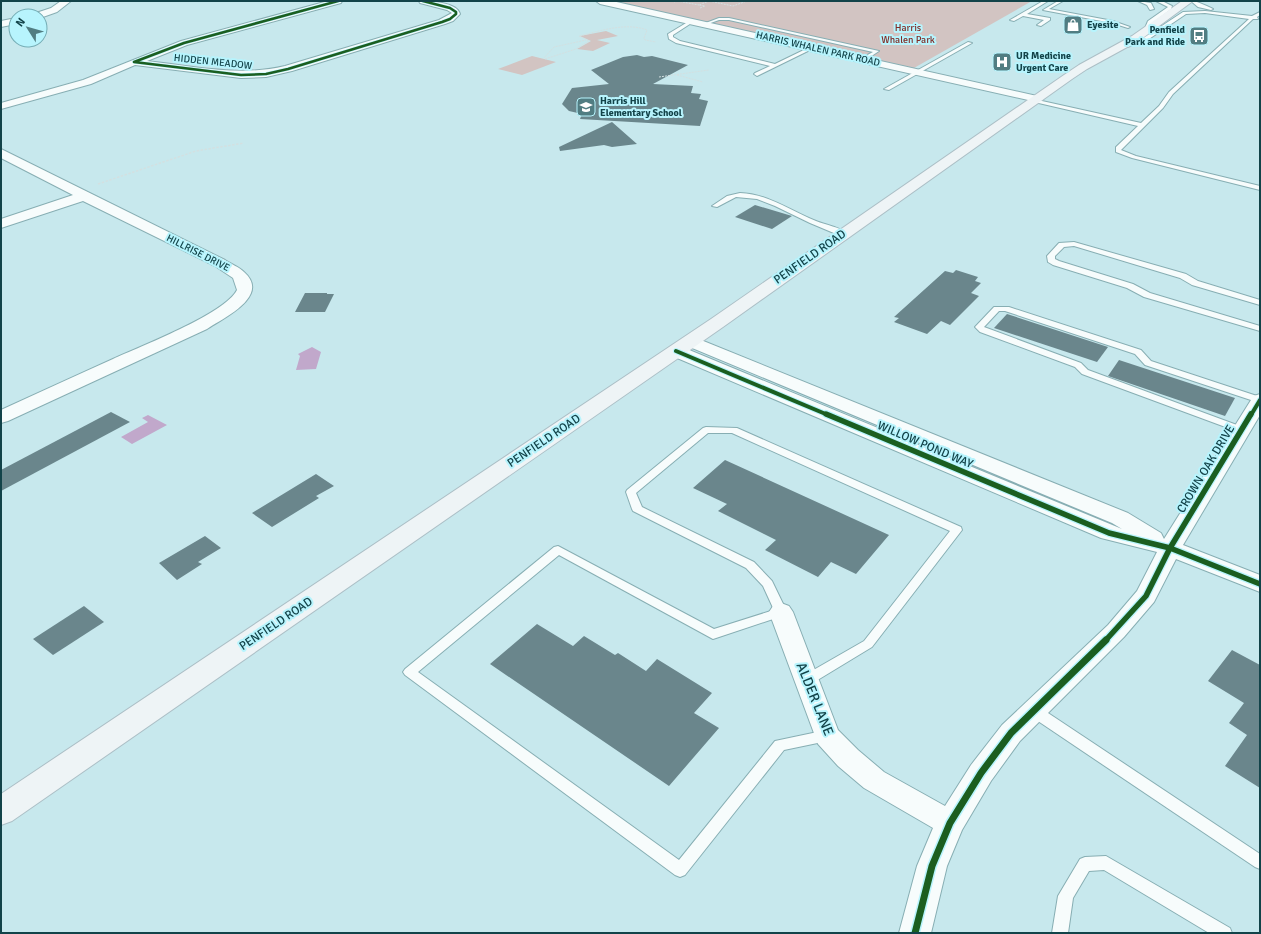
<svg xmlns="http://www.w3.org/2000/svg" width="1261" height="934" font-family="Signika,sans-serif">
	<rect width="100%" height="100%" fill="#c7e8ed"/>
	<g fill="#d2c4c2">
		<path d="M607 1H1032L914 68Z"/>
		<path d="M606 31 618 36 597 40 610 43 593 51 577 49 591 41 580 36Z"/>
		<path d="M532 56 556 62 522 75 498 69Z"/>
	</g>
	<g fill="#c1a8cb">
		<path d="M312 347 321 352 316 369 296 370 300 356 298 354Z"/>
		<path d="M148 415 167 425 132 444 121 437 148 422 142 418Z"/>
	</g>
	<g fill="#6a868c">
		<path d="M637 55 644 57 652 56 688 65 653 84 693 86 691 93 701 94 699 99 708 101 700 126 580 119 582 114 569 111 562 104 572 88 609 84 591 70 623 57Z"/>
		<path d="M612 122 637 144 612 147 604 145 560 151 559 147Z"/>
		<path d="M755 205 792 216 772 229 735 217Z"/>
		<path d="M956 270 978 277 975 281 981 283 971 293 979 296 950 325 941 321 927 334 894 322 899 318 894 317 945 271 953 273Z"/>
		<path d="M305 293H327V294H334L325 312H295Z"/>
		<path d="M1007 314 1108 347 1097 362 994 328Z"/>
		<path d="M1119 360 1235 398 1225 416 1108 376Z"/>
		<path d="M111 412 130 422 1 491V470Z"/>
		<path d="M725 460 889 535 856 574 831 562 818 577 765 550 776 540 718 511 727 504 693 488Z"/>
		<path d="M316 474 334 486 316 496 319 498 272 527 252 513Z"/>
		<path d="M205 536 221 548 198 562 202 564 177 580 159 563Z"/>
		<path d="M84 606 104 622 53 655 33 639Z"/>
		<path d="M537 624 573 646 584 636 615 655 618 653 646 671 657 659 712 693 694 713 719 728 669 786 490 664Z"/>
		<path d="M1232 650 1260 665V788L1225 766 1247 735 1229 723 1244 703 1208 681Z"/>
	</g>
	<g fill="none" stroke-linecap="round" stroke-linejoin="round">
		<defs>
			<g id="service">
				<path d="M1043 1H1048L1027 14 1050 18V20L1041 26 1037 25 1044 20 1023 16 1014 21 1010 20Z"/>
				<path d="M1058 1H1063L1049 9 1113 21 1130 27 1128 28 1112 23 1043 10Z"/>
				<path d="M1138 1 1151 3 1154 9 1150 10 1147 5Z"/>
				<path d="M1156 1H1162L1172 6 1171 9 1152 23 1147 33H1143L1148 21 1168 7Z"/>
				<path d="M1191 1C1197 1 1207 6 1213 9L1211 10 1198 7Z"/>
				<path d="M1205 11 1252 16 1260 12V15L1257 17 1258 19H1253L1173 94 1163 108 1121 150 1136 156 1260 186V190L1132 158 1116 152V147L1138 126 1030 101 1033 99 1141 123 1159 106 1169 92 1249 19 1205 13 1186 14 1143 43 1118 49 1116 48 1139 41 1183 12Z"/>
				<path d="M719 18H729L879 51 864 61 862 60V58L873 52 729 20H719L705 25 703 24Z"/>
				<path d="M691 20 693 22 673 35V37L680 41 775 64 810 47 814 48 757 76 754 74 755 73 770 66 676 43 669 39 668 34Z"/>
				<path d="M968 42 972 43 889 90 884 89Z"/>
				<path d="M740 193C769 194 790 211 816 221 826 225 840 227 848 234L847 236H841L810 223 775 206 757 199 736 197 717 207 712 206 727 196Z"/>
				<path d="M1074 242 1186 274 1198 281 1260 300V305L1192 285 1180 278 1074 246 1064 247 1055 256V259L1059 261 1133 284 1150 293 1260 326V331L1144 297 1127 288 1053 265 1048 262 1047 256 1059 243Z"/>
				<path d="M994 307H1009L1141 350 1151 361 1260 397V403L1145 365 1135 354 1005 311H999L984 327 1081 363 1088 370 1245 428 1247 430 1245 432H1239L1082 374 1075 367 980 332 975 327Z"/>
				<path d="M706 427 737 428 961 527 962 530 872 647 811 684 807 685 803 684 801 680 803 676 864 641 950 531 732 433H708L636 493 642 507 754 562 772 581 787 612 785 615 713 639 559 555 418 672 679 860 775 741 827 730 832 732 834 736 832 740 784 750 685 875 680 877 675 875 405 675 403 672 405 669 554 547 558 546 714 629 774 610 763 586 746 568 633 511 632 509 626 492 627 490 703 428Z"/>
				<path d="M1034 706 1039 707 1260 854V869L1255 867 1029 715 1028 711 1029 707Z"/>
				<path d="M1106 856 1230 928 1232 933H1209L1104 870 1089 871 1073 898 1068 933H1052L1058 896 1080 859 1085 857Z"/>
			</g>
			<g id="minor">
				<path d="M61 1H71L57 12 40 18V16H31L33 14 51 8Z"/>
				<path d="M328 1H342L341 3 187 45 147 61C193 66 240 77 285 66L439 20 452 13 447 10 420 3 419 1C429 1 457 2 460 14L453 21 445 24 292 71 266 77 241 78 135 65 91 84 1 109V103L83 80 181 41Z"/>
				<path d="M596 1H612L1037 96 1043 99 1037 102 600 4Z"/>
				<path d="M16 18V24L1 27V21Z"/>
				<path d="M1 149 225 260C231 264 239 267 244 272 271 296 224 318 207 329L8 421 1 423V410C38 393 75 376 113 359 139 347 225 314 237 290L233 278 215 266 83 201 1 228V219L73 195 1 158Z"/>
				<path d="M691 336 1128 513 1161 533 1164 539 1251 400 1254 396 1260 394V415L1183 545 1260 575V592L1176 559 1154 602 1124 637 1020 741 991 781 962 830 947 866 931 933H899L917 866 933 828 864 788 838 766 818 744 769 612 773 606 781 603 789 606 793 612 838 730 858 750 884 772 945 806 971 765 1002 725 1108 625 1137 591 1157 552 1101 538 670 355 667 351 670 347 676 346 682 347 1122 529 1112 523 685 345 683 341 685 337Z"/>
			</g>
			<path id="primary" d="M1182 1H1193L1140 40 1087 69 1072 79 723 327 12 821 1 825V794L711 319 1064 75 1079 65 1132 36Z"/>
		</defs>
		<use href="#service" stroke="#87aeb3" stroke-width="2"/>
		<use href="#minor" stroke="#87aeb3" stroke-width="2"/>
		<use href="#primary" stroke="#acbfc6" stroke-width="2"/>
		<g stroke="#d3e0e1" stroke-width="1" stroke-dasharray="2 1" stroke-linecap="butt">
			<path d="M709 1 733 6 747 1"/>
			<path d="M466 2 471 1"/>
			<path d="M674 2 677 1 699 5"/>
			<path d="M700 8 705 6 699 5 709 1"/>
			<path d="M543 59 554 47 586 40"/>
			<path d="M545 59 576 49 589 41 579 36C600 31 626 22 647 30L644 38 645 40 656 42"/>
			<path d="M677 75 703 82"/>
			<path d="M659 77 709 70"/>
		</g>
		<path stroke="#d3e0e1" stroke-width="1.5" stroke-dasharray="2.5 1.5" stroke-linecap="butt" d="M98 184 196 151 244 143"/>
		<use href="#service" fill="#f7fcfc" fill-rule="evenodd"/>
		<use href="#minor" fill="#f7fcfc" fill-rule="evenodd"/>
		<use href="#primary" fill="#eef4f6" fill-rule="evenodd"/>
		<defs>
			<path id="cycleway-far3" d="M338 1 184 43 134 62 241 75 266 74 288 69 442 22 450 19 456 14V12L450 8 423 1"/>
			<g id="cycleway-far2">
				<path d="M676 351 828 415"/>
				<path d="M1251 415 1260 400"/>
			</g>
			<g id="cycleway-far1">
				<path d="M826 414 1109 533 1170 548 1260 584"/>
				<path d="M1105 641 1146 596 1170 548 1251 414"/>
			</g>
			<path id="cycleway" d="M915 933 932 866 950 823 981 773 1011 733 1106 640"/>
		</defs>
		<use href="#cycleway-far3" stroke="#b7f4fd" stroke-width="3.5"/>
		<use href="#cycleway-far2" stroke="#b7f4fd" stroke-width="6"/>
		<use href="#cycleway-far1" stroke="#b7f4fd" stroke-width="8"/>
		<use href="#cycleway" stroke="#b7f4fd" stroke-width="10"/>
		<use href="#cycleway-far3" stroke="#1b5e20" stroke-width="2.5"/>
		<use href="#cycleway-far2" stroke="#1b5e20" stroke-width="4"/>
		<use href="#cycleway-far1" stroke="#1b5e20" stroke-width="5.5"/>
		<use href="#cycleway" stroke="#1b5e20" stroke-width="7"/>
	</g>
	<defs>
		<symbol id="shop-square" viewBox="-11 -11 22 22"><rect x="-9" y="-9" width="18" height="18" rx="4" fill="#517d82" stroke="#b7f4fd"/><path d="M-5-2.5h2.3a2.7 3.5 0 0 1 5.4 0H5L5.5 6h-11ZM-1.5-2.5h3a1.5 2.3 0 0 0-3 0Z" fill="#fff"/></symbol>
		<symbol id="bus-square" viewBox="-11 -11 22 22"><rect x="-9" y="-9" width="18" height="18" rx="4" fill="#517d82" stroke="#b7f4fd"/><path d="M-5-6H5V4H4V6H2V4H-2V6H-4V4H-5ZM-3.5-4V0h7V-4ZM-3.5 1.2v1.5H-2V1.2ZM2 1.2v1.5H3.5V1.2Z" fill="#fff"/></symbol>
		<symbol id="hospital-square" viewBox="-11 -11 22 22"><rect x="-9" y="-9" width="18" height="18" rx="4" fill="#517d82" stroke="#b7f4fd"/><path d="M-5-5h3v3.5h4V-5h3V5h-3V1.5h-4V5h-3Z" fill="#fff"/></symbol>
		<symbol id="school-square" viewBox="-11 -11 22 22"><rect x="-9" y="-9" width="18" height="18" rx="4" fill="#517d82" stroke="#b7f4fd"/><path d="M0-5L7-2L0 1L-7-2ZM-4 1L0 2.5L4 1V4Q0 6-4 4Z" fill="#fff"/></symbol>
	</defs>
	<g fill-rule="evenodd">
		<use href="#shop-square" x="1062" y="14" width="22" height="22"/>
		<use href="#bus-square" x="1188" y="25" width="22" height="22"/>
		<use href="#hospital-square" x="991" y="51" width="22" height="22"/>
		<use href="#school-square" x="575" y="96" width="22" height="22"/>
	</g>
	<g text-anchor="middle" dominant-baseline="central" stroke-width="4" stroke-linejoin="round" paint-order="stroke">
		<g font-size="10" font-weight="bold" fill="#124349" stroke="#b7f4fd" text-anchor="start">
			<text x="1087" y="25">Eyesite</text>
			<text x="1185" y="30" text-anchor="end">Penfield<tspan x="1185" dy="12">Park and Ride</tspan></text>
			<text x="1016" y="56">UR Medicine<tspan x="1016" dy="12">Urgent Care</tspan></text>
			<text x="600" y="101">Harris Hill<tspan x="600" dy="12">Elementary School</tspan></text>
		</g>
		<g font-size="10" fill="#7f2b25" stroke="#b7f4fd">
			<text x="908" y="28">Harris<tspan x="908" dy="12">Whalen Park</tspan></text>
		</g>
		<g font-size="10" fill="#124349" stroke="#b7f4fd">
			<text transform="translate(818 49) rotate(13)">HARRIS WHALEN PARK ROAD</text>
			<text transform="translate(213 62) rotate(6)">HIDDEN MEADOW</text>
			<text transform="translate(198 253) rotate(27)">HILLRISE DRIVE</text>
		</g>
		<g font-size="12" fill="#124349" stroke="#b7f4fd">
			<text transform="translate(810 257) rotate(-35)">PENFIELD ROAD</text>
			<text transform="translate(544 441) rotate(-34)">PENFIELD ROAD</text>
			<text transform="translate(925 445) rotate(23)">WILLOW POND WAY</text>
			<text transform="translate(1206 469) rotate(-59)">CROWN OAK DRIVE</text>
			<text transform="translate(276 624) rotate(-34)">PENFIELD ROAD</text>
		</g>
		<g font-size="14" fill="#124349" stroke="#b7f4fd">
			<text transform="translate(815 699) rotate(68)">ALDER LANE</text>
		</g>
	</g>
	<rect width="1261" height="934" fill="none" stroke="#124349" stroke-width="4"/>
	<g transform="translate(28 28) rotate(307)"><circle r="19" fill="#b7f4fd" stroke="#75adb5"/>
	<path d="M0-3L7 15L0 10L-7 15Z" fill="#517d82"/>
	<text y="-6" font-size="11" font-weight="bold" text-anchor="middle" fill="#124349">N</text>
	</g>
</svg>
